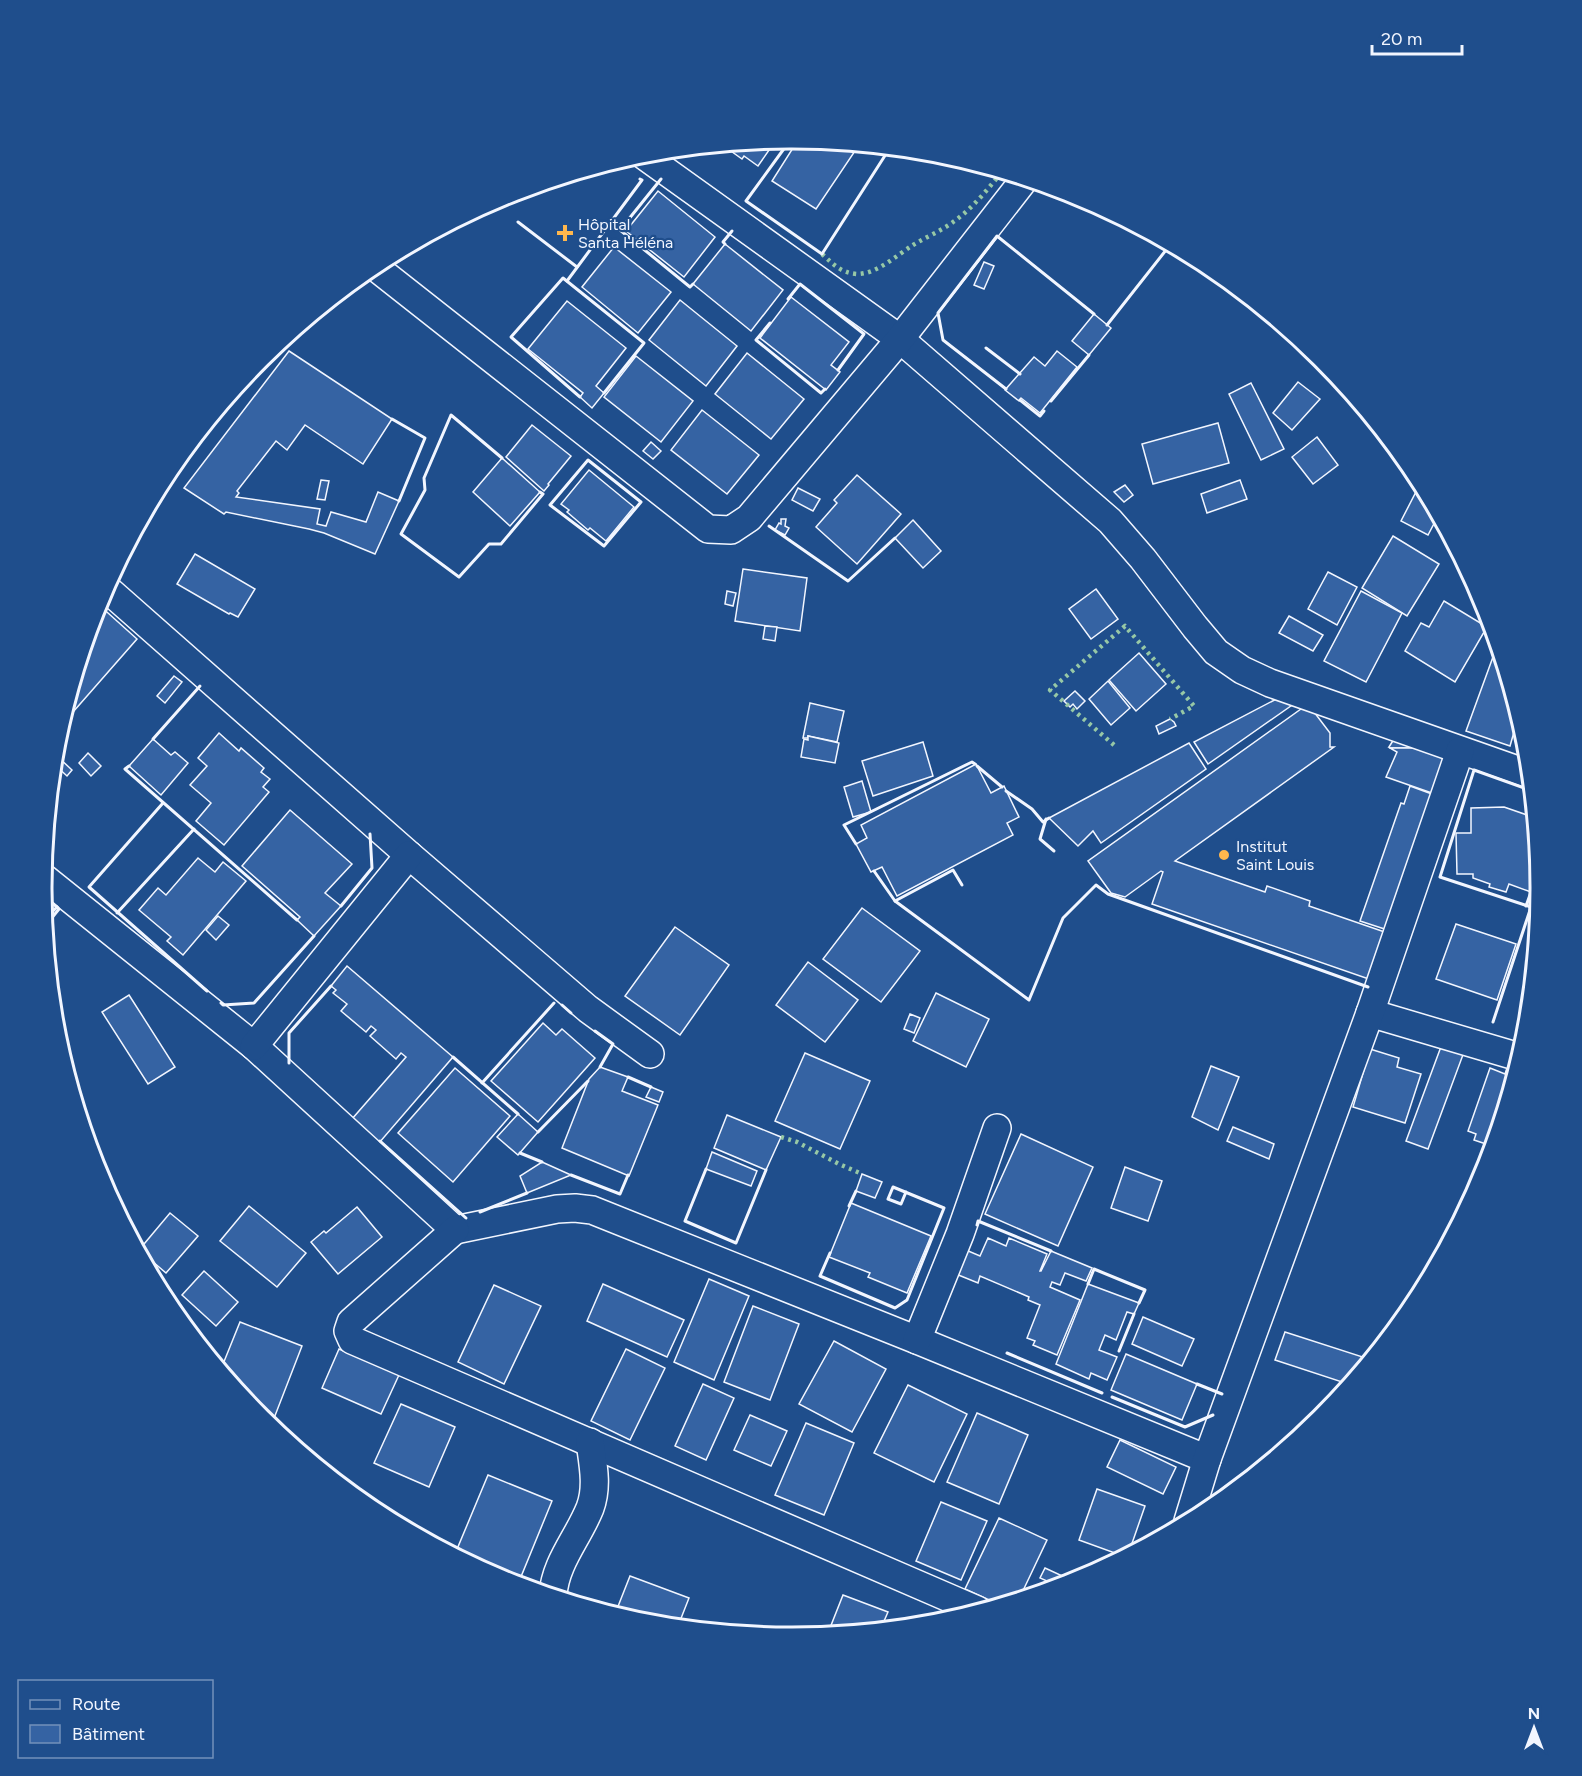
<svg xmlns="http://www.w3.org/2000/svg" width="1582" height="1776" font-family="Figtree,sans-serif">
	<rect width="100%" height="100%" fill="#1f4e8c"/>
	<g fill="#3563a3" stroke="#f2f6ff" stroke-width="1.5">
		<path d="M776 140 758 166 744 156 742 159 724 146Z"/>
		<path d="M798 140 853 145 857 148 816 209 772 181Z"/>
		<path d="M658 191 715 237 684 277 626 231Z"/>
		<path d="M725 244 783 290 751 331 693 284Z"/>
		<path d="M614 247 671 292 638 333 582 287Z"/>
		<path d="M984 262 994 266 984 289 974 285Z"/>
		<path d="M791 297 849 342 831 365 840 372 826 390 760 338Z"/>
		<path d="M680 300 737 346 706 386 649 340Z"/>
		<path d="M567 301 626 348 596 386 604 393 592 408 580 397 583 393 528 349Z"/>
		<path d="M1094 314 1111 328 1089 355 1072 341Z"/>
		<path d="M289 351 392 419 363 464 305 425 287 450 276 441 237 491 239 493 236 497 320 509 317 524 326 526 331 512 366 522 378 492 399 501 375 554 324 533 309 529 226 512 224 514 184 488Z"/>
		<path d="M1057 351 1077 367 1040 413 1021 398 1019 401 1005 390 1034 357 1045 366Z"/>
		<path d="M747 353 804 399 771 439 715 394Z"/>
		<path d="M636 356 693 401 661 442 604 397Z"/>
		<path d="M1298 382 1320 399 1292 430 1273 413Z"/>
		<path d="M1251 383 1284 449 1261 460 1229 394Z"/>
		<path d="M702 410 759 455 727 494 671 450Z"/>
		<path d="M1218 423 1229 463 1153 484 1142 444Z"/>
		<path d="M532 425 571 456 548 484 549 485 544 491 506 457Z"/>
		<path d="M1317 437 1338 465 1313 484 1292 457Z"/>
		<path d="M651 442 661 451 653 459 643 451Z"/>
		<path d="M502 458 540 492 510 526 473 492Z"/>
		<path d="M589 470 634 507 606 541 590 528 588 530 567 512 569 510 561 504Z"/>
		<path d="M857 475 901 514 857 564 816 527 837 503 834 500Z"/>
		<path d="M321 480 329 481 325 500 317 499Z"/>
		<path d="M1240 480 1247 499 1207 513 1201 494Z"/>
		<path d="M1420 484 1438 516 1428 535 1401 521Z"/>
		<path d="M1125 485 1133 495 1124 502 1114 492Z"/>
		<path d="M798 488 820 499 813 511 792 500Z"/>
		<path d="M781 519H786L785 526 789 528 785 535 775 530 779 523 781 524Z"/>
		<path d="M913 520 941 551 923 568 895 538Z"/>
		<path d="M1393 536 1439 564 1407 616 1362 588Z"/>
		<path d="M195 554 255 589 238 617 230 613 229 614 177 584Z"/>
		<path d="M743 569 807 578 800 631 735 621Z"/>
		<path d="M1328 572 1357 587 1337 625 1308 609Z"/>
		<path d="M1096 589 1118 619 1091 639 1069 609Z"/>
		<path d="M727 591 736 593 733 606 725 604Z"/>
		<path d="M1361 591 1402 613 1366 682 1324 661Z"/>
		<path d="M1444 601 1487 627 1455 682 1405 651 1421 623 1429 627Z"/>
		<path d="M98 604 137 639 66 720 64 717Z"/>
		<path d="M1289 616 1323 635 1313 651 1279 633Z"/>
		<path d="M765 626 777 627 775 641 763 639Z"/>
		<path d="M1497 646 1521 727 1516 725 1510 746 1466 731Z"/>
		<path d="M1139 653 1166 684 1136 711 1109 680Z"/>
		<path d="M174 676 182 682 165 703 157 696Z"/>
		<path d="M1108 681 1130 708 1111 725 1089 699Z"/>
		<path d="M1075 691 1085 701 1077 709 1073 704 1070 707 1064 701Z"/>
		<path d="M1284 695 1298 701 1208 764 1194 742Z"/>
		<path d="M810 703 844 711 837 742 808 736V738H803Z"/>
		<path d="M1308 704 1330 733V747H1334L1175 861 1265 892 1267 886 1310 901 1309 906 1405 939 1389 986 1152 904 1163 872 1161 871 1125 897 1111 893 1088 861Z"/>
		<path d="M1170 719 1174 722 1176 726 1159 734 1156 726Z"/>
		<path d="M219 733 239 751 241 748 264 768 261 772 270 779 263 787 269 792 224 845 196 821 211 803 190 785 207 766 198 758Z"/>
		<path d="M808 736 839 743 835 763 801 757 804 739 808 740Z"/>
		<path d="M153 739 171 755 175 752 188 763 161 795 129 766Z"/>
		<path d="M1394 739 1416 748H1390L1389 747Z"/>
		<path d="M923 742 933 776 873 796 862 761Z"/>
		<path d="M1189 743 1206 769 1101 843 1093 831 1078 846 1049 818Z"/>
		<path d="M1390 748H1416L1462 765 1449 799 1386 777 1397 752Z"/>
		<path d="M88 753 101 766 91 776 79 763Z"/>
		<path d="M57 756 72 770 67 776 54 764 55 759Z"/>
		<path d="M976 764 991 793 1004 786 1019 817 1007 823 1013 835 897 896 882 867 871 872 856 844 867 838 861 825Z"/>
		<path d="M862 781 871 812 853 817 844 787Z"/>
		<path d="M1410 786 1451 801 1406 936 1360 921 1401 803 1404 804Z"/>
		<path d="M1504 807 1533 817 1538 868 1531 892 1509 884 1506 892 1489 887 1490 884 1473 878V874H1457L1456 833H1471V808Z"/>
		<path d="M290 810 352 864 325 893 341 906 314 936 297 920 300 917 242 866Z"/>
		<path d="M198 858 215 872 223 862 246 881 183 955 167 941 171 937 139 910 158 888 166 895Z"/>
		<path d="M862 908 920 951 881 1002 823 959Z"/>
		<path d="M218 916 229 925 216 940 206 930Z"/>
		<path d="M1456 924 1516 944 1497 1000 1436 979Z"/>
		<path d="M675 927 729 965 680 1035 625 996Z"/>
		<path d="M808 962 858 1000 825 1042 776 1005Z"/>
		<path d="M347 966 453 1057 379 1143 352 1119 406 1057 401 1053 396 1059 370 1036 376 1030 371 1026 366 1032 341 1011 347 1004 333 993 336 990 331 986Z"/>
		<path d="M936 993 989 1019 966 1067 913 1041Z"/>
		<path d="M129 995 175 1067 148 1084 102 1012Z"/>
		<path d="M910 1014 920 1018 914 1033 904 1029Z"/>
		<path d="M543 1023 556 1035 562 1029 595 1058 538 1122 491 1081Z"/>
		<path d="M1442 1044 1464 1052 1428 1149 1406 1141Z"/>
		<path d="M1370 1049 1399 1058 1397 1067 1421 1074 1405 1123 1353 1107Z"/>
		<path d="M805 1053 870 1081 840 1149 775 1121Z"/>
		<path d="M1211 1066 1239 1077 1218 1130 1192 1117Z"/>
		<path d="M600 1067 628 1077 622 1091 658 1105 629 1176 562 1148 589 1079Z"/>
		<path d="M455 1068 510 1116 453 1182 398 1133Z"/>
		<path d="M1490 1068 1505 1074 1507 1068 1515 1071 1492 1146 1474 1140 1476 1134 1468 1131Z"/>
		<path d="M651 1087 663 1092 659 1102 646 1097Z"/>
		<path d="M518 1114 538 1132 518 1155 497 1137Z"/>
		<path d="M727 1115 781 1137 766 1170 714 1148Z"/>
		<path d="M1233 1127 1274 1144 1269 1159 1227 1141Z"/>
		<path d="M1021 1134 1093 1167 1058 1246 985 1214Z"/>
		<path d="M712 1152 757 1171 751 1186 706 1169Z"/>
		<path d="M542 1162 571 1175 527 1193 520 1176Z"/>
		<path d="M1125 1167 1162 1181 1148 1221 1111 1208Z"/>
		<path d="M862 1174 882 1182 875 1198 856 1191Z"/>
		<path d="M851 1203 931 1236 907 1293 868 1277 870 1273 829 1257Z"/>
		<path d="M249 1206 306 1253 277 1287 220 1241Z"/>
		<path d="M357 1207 382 1237 338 1274 311 1242 324 1231 326 1233Z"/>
		<path d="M170 1213 198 1236 166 1273 139 1250Z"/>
		<path d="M988 1238 1006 1246 1009 1238 1047 1254 1040 1271H1041L1051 1251 1092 1268 1086 1281 1065 1273 1060 1285 1052 1282 1050 1287 1080 1300 1057 1355 1033 1345 1035 1341 1027 1338 1040 1305 1028 1300 1029 1297 980 1276 978 1283 956 1274 966 1250 980 1256Z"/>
		<path d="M204 1271 238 1302 216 1326 182 1295Z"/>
		<path d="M709 1279 749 1296 714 1380 674 1362Z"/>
		<path d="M603 1284 684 1320 667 1357 587 1321Z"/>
		<path d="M1088 1284 1139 1303 1134 1314 1127 1312 1116 1340 1105 1335 1099 1350 1117 1357 1107 1380 1091 1373 1089 1379 1056 1364Z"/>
		<path d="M494 1285 541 1306 504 1384 458 1362Z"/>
		<path d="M753 1306 799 1324 770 1400 724 1382Z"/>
		<path d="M1143 1317 1194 1339 1182 1366 1132 1344Z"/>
		<path d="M240 1322 302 1346 271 1426 261 1417 221 1369Z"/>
		<path d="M1285 1332 1369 1359 1348 1384 1275 1360Z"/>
		<path d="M834 1341 886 1369 852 1432 799 1404Z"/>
		<path d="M339 1349 399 1375 381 1414 322 1388Z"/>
		<path d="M626 1349 665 1368 630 1440 591 1421Z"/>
		<path d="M1126 1354 1197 1384 1182 1420 1111 1390Z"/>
		<path d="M703 1384 734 1398 706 1460 675 1446Z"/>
		<path d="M908 1385 967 1414 934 1482 874 1453Z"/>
		<path d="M401 1404 455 1427 429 1487 374 1463Z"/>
		<path d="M977 1413 1028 1435 999 1504 947 1482Z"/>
		<path d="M750 1415 787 1431 771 1466 734 1450Z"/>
		<path d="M806 1423 854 1443 824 1515 775 1495Z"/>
		<path d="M1120 1440 1176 1467 1163 1494 1107 1467Z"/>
		<path d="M488 1475 552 1501 518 1584 504 1580 455 1554Z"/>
		<path d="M1097 1489 1145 1506 1129 1552 1123 1556 1079 1540Z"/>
		<path d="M941 1502 987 1521 961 1580 916 1561Z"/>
		<path d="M999 1518 1047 1540 1020 1597 998 1604 965 1589Z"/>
		<path d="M1045 1568 1069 1579 1067 1583 1058 1586 1040 1578Z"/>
		<path d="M630 1576 689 1598 678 1626 645 1623 615 1614Z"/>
		<path d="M843 1595 888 1612 881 1628 828 1633Z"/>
	</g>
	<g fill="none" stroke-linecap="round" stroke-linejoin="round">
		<defs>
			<g id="street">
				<path d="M642 154 900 339 1110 521 1143 559 1195 627 1216 652 1242 670 1270 683 1529 774"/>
				<path d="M374 266 708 529 731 530 749 518 900 339 1024 180"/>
				<path d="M106 588 409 855 588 1009 650 1054"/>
				<path d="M43 877 254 1046 455 1230 557 1209 575 1208 592 1210 917 1340 1207 1459"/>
				<path d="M1370 1013 1519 1057"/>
				<path d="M254 1046 409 855"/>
				<path d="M455 1230 351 1322 348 1331 352 1340 977 1610"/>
				<path d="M917 1340 960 1234 997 1128"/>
				<path d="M1188 1521 1207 1459 1370 1013 1460 751"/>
				<path d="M553 1595C555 1563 578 1538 590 1508 598 1487 593 1464 590 1442"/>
			</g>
		</defs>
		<use href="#street" stroke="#f2f6ff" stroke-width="30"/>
		<use href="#street" stroke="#1f4e8c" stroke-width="27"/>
		<g stroke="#97c8a6" stroke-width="4.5" stroke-dasharray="3 4.5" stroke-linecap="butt">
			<path d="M822 254C833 264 841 273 857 274 877 274 897 255 913 245 926 237 941 231 953 222 972 209 987 190 1001 173"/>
			<path d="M1114 745 1050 690 1125 626 1194 706 1170 719"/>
			<path d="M781 1137 797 1142 839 1164 862 1174"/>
		</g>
		<g stroke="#f2f6ff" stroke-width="3">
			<path d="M791 139 746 201 822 254 886 154 875 147"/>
			<path d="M661 179 620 230 690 287 693 284"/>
			<path d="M518 222 577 267"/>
			<path d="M725 244 723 242 732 231"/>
			<path d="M567 281 642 180 640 179"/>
			<path d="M788 299 800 284 864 334 838 370"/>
			<path d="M770 323 756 340 821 393 825 389"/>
			<path d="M1107 325 1170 245"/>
			<path d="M986 348 1020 374"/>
			<path d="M1006 389 943 340 938 313 997 236 1094 314"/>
			<path d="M580 397 511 337 563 278 644 343 604 393"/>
			<path d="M1020 400 1040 416 1044 411"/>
			<path d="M1051 401 1089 355"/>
			<path d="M392 419 425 438 399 501"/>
			<path d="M502 458 451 415 424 478 425 490 401 534 459 577 489 544H501L543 494 540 492"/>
			<path d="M588 460 641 502 604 546 550 505Z"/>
			<path d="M769 526 848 581 895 538"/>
			<path d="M153 739 200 686"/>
			<path d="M129 766 125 769 297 920"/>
			<path d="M977 766 1002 787"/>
			<path d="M1006 791 1032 809 1043 822 1049 818"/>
			<path d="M163 803 89 887 207 991"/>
			<path d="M1046 819 1040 839 1054 851"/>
			<path d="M856 844 844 825 972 762 975 764"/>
			<path d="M874 871 895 901 1029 1000 1063 918 1096 885 1108 894 1368 987"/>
			<path d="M43 895 57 907"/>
			<path d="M895 901 953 870 962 885"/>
			<path d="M341 906 372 868 370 834"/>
			<path d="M1526 906 1531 892"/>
			<path d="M117 913 194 829"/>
			<path d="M46 918 57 907"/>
			<path d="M46 925 59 909 57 907"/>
			<path d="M221 1003 223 1005 254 1003 314 936"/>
			<path d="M562 1005 571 1013"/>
			<path d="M1493 1022 1531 907 1440 877 1474 770 1530 790"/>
			<path d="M595 1031 613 1044 600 1067"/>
			<path d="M453 1057 518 1114"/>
			<path d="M289 1063V1033L331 986"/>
			<path d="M628 1077 651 1087"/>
			<path d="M482 1083 554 1003"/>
			<path d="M538 1132 588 1081"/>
			<path d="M380 1141 466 1218"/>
			<path d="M520 1153 542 1162"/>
			<path d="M706 1169 685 1221 736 1243 766 1170"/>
			<path d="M571 1175 620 1194 628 1175"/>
			<path d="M849 1206 856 1191"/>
			<path d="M480 1212 527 1193"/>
			<path d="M977 1225 978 1221 1051 1251"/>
			<path d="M830 1253 820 1276 895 1308 907 1300 944 1208 893 1187 888 1199 901 1204 906 1192"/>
			<path d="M1088 1284 1094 1269 1145 1290 1139 1303"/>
			<path d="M1119 1351 1134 1314"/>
			<path d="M1007 1353 1102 1393"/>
			<path d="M1197 1384 1222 1394"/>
			<path d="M1112 1397 1185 1427 1213 1415"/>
		</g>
	</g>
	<g fill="#ffb74d" stroke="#1f4e8c" stroke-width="2">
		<path d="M562 224h6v6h6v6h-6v6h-6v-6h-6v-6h6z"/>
		<circle cx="1224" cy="855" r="6"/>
	</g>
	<g text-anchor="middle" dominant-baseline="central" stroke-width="4.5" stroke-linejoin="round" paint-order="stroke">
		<g font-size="16" fill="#f2f6ff" stroke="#1f4e8c" text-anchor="start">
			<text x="578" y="224">Hôpital<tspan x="578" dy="18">Santa Héléna</tspan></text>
			<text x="1236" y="846">Institut<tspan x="1236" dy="18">Saint Louis</tspan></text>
		</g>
	</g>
	<path d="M0 0H1582V1776H0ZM790 149H792A738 738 0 0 1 1530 887V889A738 738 0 0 1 792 1627H790A738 738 0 0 1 52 889V887A738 738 0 0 1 790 149Z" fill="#1f4e8c" fill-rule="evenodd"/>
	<path fill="none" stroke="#f2f6ff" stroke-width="3" d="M790 149H792A738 738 0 0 1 1530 887V889A738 738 0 0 1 792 1627H790A738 738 0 0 1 52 889V887A738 738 0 0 1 790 149Z"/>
	<rect x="18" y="1680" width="195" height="78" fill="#1f4e8c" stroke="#7391ba" stroke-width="1.5"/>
	<rect x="30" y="1700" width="30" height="9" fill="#1f4e8c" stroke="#7391ba" stroke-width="1.5"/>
	<text x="72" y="1710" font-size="18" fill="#f2f6ff">Route</text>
	<rect x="30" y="1725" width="30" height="18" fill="#3563a3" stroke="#7391ba" stroke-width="1.5"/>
	<text x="72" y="1740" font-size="18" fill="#f2f6ff">Bâtiment</text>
	<g transform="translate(1534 1728)" stroke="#1f4e8c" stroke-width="4.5" paint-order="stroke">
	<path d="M0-4.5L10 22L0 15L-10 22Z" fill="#f2f6ff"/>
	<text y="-9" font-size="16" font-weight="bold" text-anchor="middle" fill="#f2f6ff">N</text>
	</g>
	<path d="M1372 45v9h90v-9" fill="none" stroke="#f2f6ff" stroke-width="3"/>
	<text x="1381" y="45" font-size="18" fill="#f2f6ff" stroke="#1f4e8c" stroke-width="4.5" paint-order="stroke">20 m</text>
</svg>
